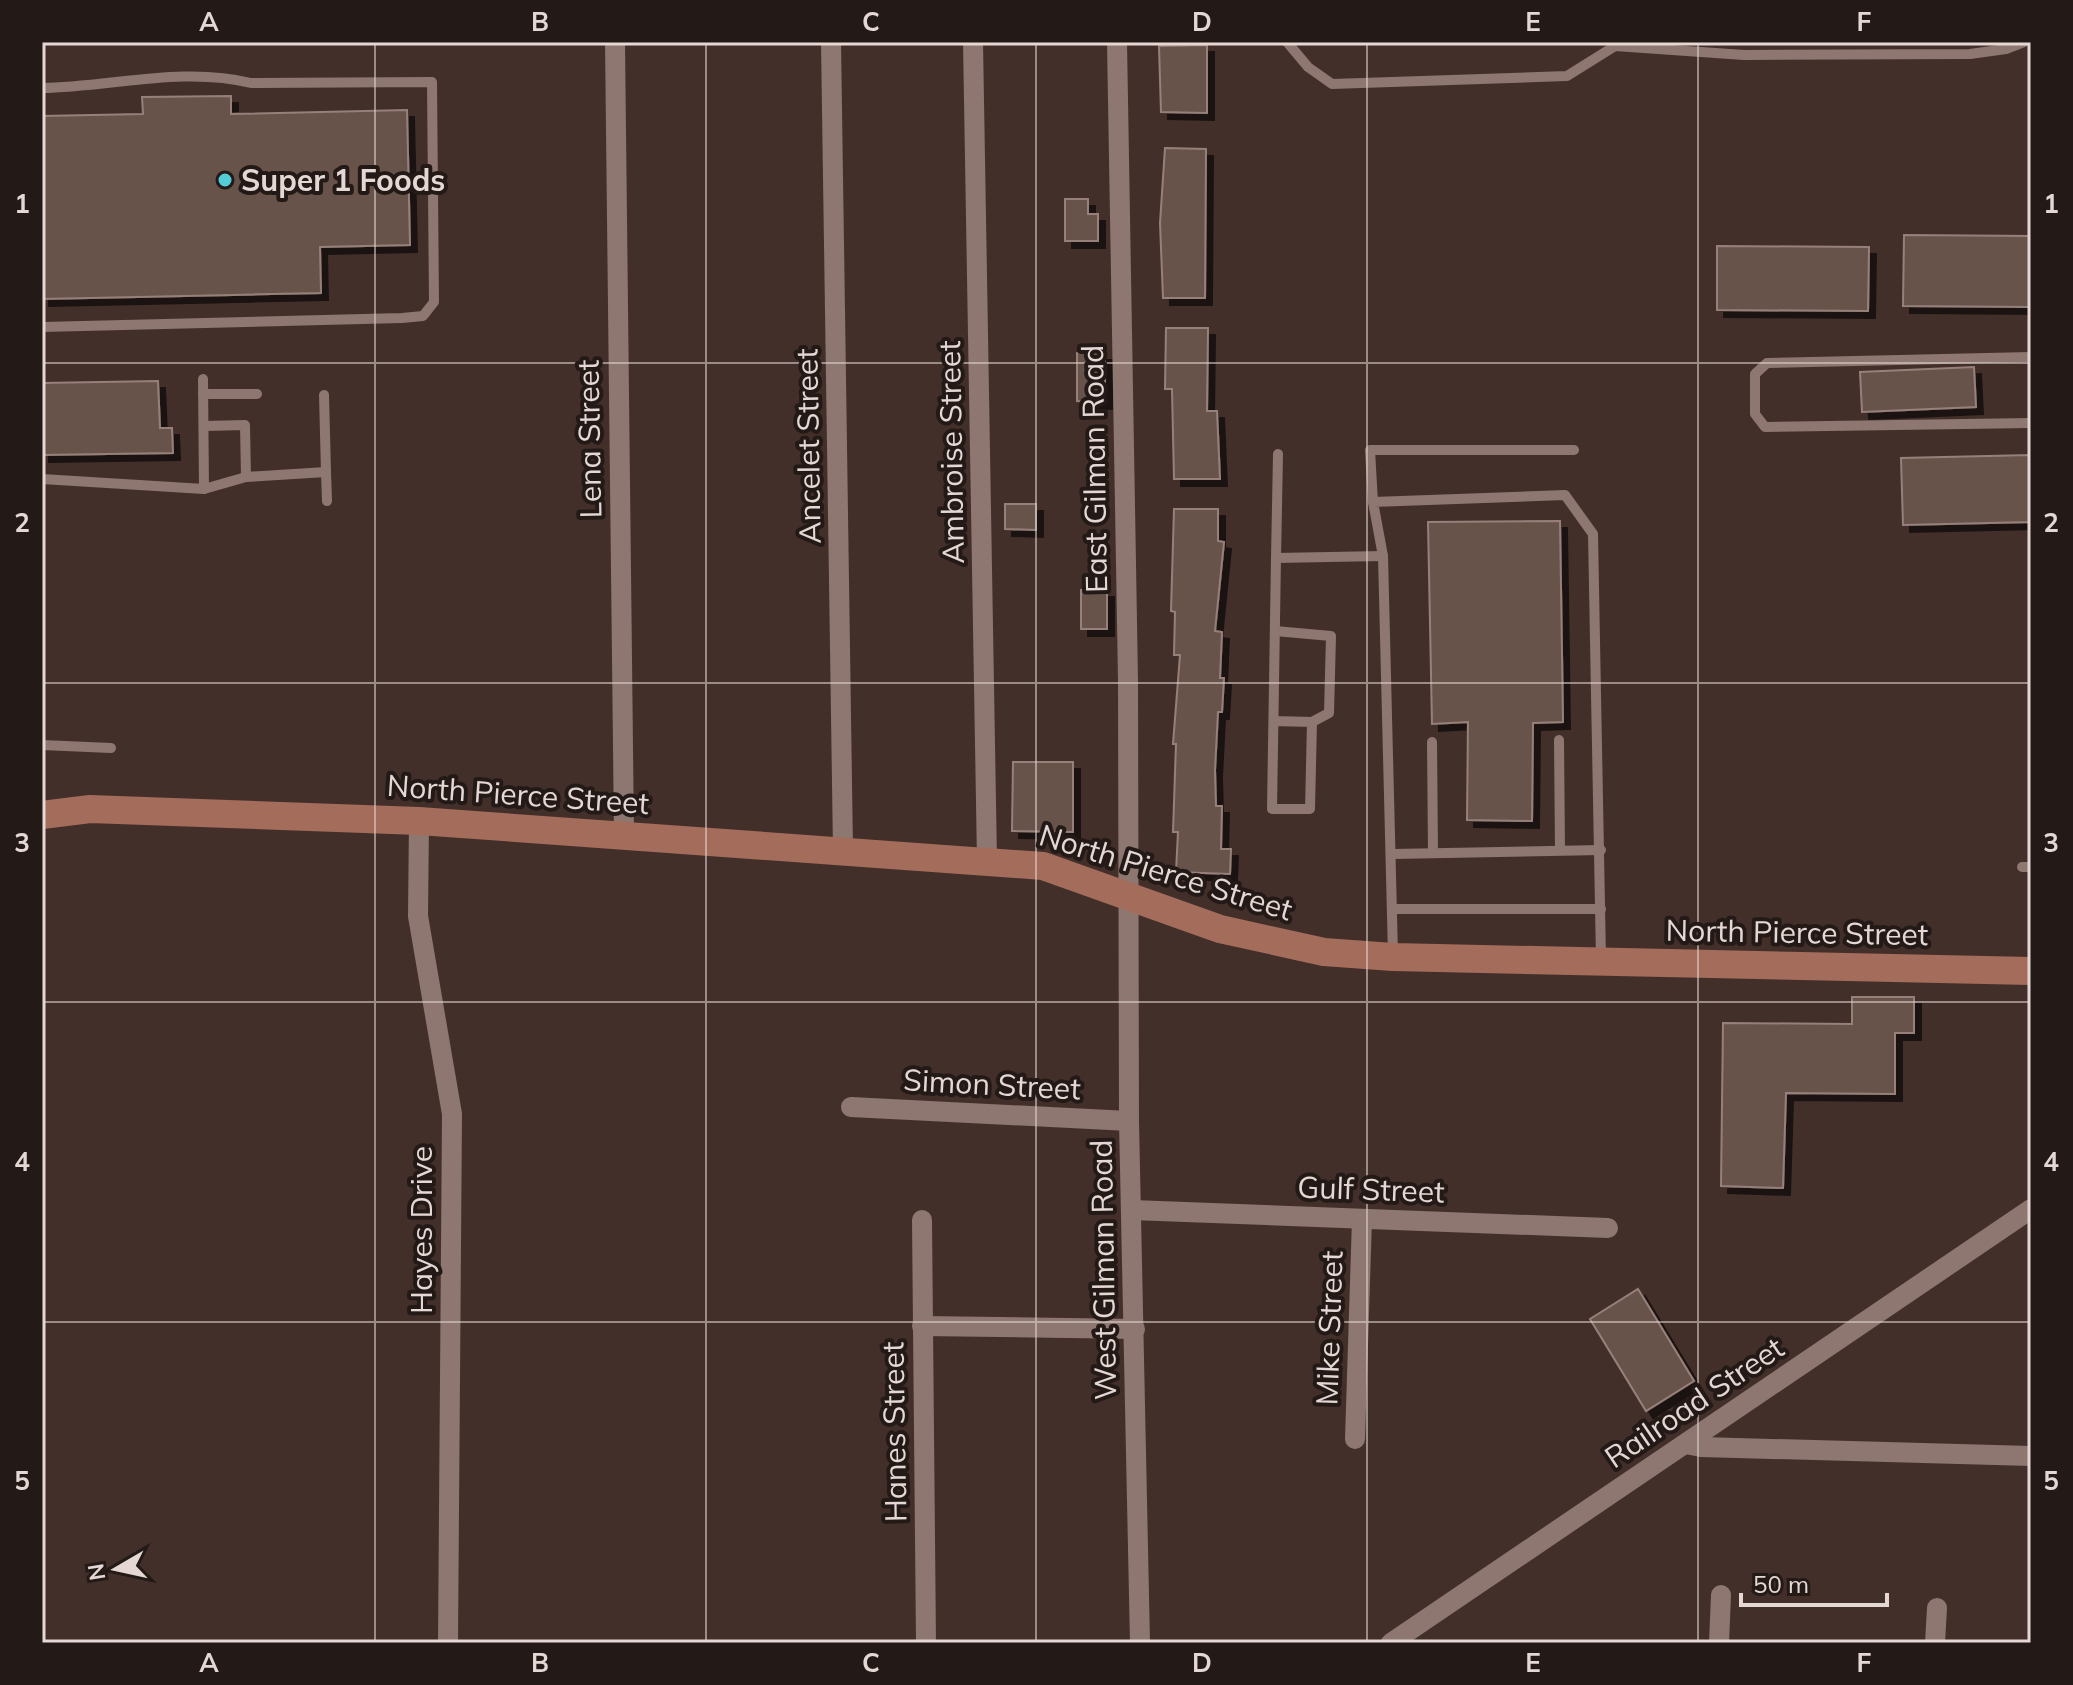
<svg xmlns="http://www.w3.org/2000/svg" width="2073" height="1685" font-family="Mulish,sans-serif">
	<defs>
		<filter id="shadow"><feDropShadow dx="7" dy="7" stdDeviation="0" flood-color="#0009"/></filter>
	</defs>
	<rect width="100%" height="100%" fill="#432f2a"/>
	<g fill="#67524c" stroke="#97807a" stroke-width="2" filter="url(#shadow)">
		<path d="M1207 45V113L1161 112 1159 46Z"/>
		<path d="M231 96V114L407 110 410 245 320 247 321 293 42 299V116L143 114 142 97Z"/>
		<path d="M1165 148 1206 149 1205 298H1163L1160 223Z"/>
		<path d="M1065 199H1088V214H1098V241H1065Z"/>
		<path d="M1904 235 2031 236V307L1903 306Z"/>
		<path d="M1717 246 1869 247 1868 311 1717 310Z"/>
		<path d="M1166 328H1208L1207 411H1217L1220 479H1174L1172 389H1165Z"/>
		<path d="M1077 353H1105V402L1077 401Z"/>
		<path d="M1974 367 1976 407 1862 412 1860 372Z"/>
		<path d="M158 381 160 428H172L173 453 42 455V383Z"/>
		<path d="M2031 455V522L1903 525 1901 458Z"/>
		<path d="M1005 504H1036V530L1005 529Z"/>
		<path d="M1174 509H1218V541L1224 542 1215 631 1222 632 1220 678H1224L1222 712H1218L1215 770 1216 806H1222L1221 849H1231L1230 874 1176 872 1178 832H1173L1176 744H1173L1180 655H1174L1175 612 1171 611Z"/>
		<path d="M1560 521 1563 722 1533 723 1532 821 1467 820 1468 722 1432 724 1428 522Z"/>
		<rect x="1081" y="590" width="26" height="39"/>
		<path d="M1013 762H1073V832L1012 831Z"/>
		<path d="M1852 997H1914V1033H1895V1094L1786 1093 1783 1188 1721 1186 1723 1023 1852 1024Z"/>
		<path d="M1638 1289 1694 1381 1646 1411 1590 1319Z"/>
	</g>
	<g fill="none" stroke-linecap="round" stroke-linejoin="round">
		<g stroke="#8d7770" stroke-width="10">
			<path d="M1287 42 1308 67 1332 84 1567 76 1615 46 1744 55 1970 54 2006 49 2024 42"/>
			<path d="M42 88C111 87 183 66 251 83L432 82 434 302 423 316 402 318 42 327"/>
			<path d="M2031 357 1767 363 1755 374V414L1765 427 2031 423"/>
			<path d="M203 394H257"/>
			<path d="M324 395 326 472"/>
			<path d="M204 426 245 425 246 477"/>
			<path d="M42 479 204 489 203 379"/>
			<path d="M204 489 246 477 326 472 327 501"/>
			<path d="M1373 502 1370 450H1574"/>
			<path d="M1276 558 1278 454"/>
			<path d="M1275 631 1331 636 1329 713 1312 722"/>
			<path d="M1274 721 1312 722 1310 809H1272L1276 558 1383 556"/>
			<path d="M1559 740 1560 850"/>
			<path d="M1432 742 1433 853"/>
			<path d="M42 745 111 748"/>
			<path d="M1393 854 1601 850"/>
			<path d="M2022 867H2031"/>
			<path d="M1393 909H1601"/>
			<path d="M1393 955 1383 556 1373 502 1565 495 1593 534 1601 959"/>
		</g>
		<g stroke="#8d7770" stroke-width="20">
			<path d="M615 42 624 835"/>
			<path d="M831 42 843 850"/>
			<path d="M973 42 987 861"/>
			<path d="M1117 42 1128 680 1129 1121 1140 1643"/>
			<path d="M419 821 418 916 452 1114 448 1643"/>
			<path d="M851 1107 1129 1121"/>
			<path d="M1132 1210 1608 1228"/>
			<path d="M922 1220 926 1643"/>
			<path d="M922 1326 1135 1329"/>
			<path d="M1355 1439 1362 1219"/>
			<path d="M1686 1444 1701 1447 2031 1456"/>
			<path d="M1391 1643 2031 1209"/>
			<path d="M1719 1643 1721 1595"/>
			<path d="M1935 1643 1937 1608"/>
		</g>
		<path stroke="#a46c5b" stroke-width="28" d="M42 815 90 809 419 821 1043 866 1220 929 1324 952 1393 957 2031 971"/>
	</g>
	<path fill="none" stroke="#e5d8d4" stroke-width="2" stroke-opacity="0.55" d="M375 42V1643M706 42V1643M1036 42V1643M1367 42V1643M1698 42V1643M42 363H2031M42 683H2031M42 1002H2031M42 1322H2031"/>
	<circle fill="#52ccd6" stroke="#231a17" stroke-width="3" cx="225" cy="180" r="8"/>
	<g text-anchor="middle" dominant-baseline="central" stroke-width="8" stroke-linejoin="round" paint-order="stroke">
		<g font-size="30" font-weight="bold" fill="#e5d8d4" stroke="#231a17" text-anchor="start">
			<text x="241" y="180">Super 1 Foods</text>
		</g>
		<g font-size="30" fill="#e5d8d4" stroke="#231a17">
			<text transform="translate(589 439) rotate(-91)">Lena Street</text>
			<text transform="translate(808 446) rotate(-91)">Ancelet Street</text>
			<text transform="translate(951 452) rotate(-91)">Ambroise Street</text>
			<text transform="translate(1094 469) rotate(-91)">East Gilman Road</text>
			<text transform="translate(518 794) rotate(4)">North Pierce Street</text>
			<text transform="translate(1166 872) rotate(17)">North Pierce Street</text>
			<text transform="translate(1797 932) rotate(1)">North Pierce Street</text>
			<text transform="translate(992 1084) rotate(3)">Simon Street</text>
			<text transform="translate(1371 1189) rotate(2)">Gulf Street</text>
			<text transform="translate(421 1230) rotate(-90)">Hayes Drive</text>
			<text transform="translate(1103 1270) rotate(-91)">West Gilman Road</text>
			<text transform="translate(1329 1328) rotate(-88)">Mike Street</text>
			<text transform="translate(1694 1402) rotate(-34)">Railroad Street</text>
			<text transform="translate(894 1432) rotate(-91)">Hanes Street</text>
		</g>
	</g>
	<rect width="2073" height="1685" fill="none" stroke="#231a17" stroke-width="88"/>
	<g transform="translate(116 1569) rotate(261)" stroke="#231a17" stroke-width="6" paint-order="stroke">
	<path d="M0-6L14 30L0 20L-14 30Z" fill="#e5d8d4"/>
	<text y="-12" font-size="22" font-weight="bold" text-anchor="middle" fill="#e5d8d4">N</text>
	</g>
	<path d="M1741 1593v12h146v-12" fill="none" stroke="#e5d8d4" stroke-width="4"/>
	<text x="1753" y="1593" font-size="24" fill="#e5d8d4" stroke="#231a17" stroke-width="6" paint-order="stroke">50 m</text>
	<rect x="44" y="44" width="1985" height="1597" fill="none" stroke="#e5d8d4" stroke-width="3"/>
	<g font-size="26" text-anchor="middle" font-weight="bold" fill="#e5d8d4">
		<text x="209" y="31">A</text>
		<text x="540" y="31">B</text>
		<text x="871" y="31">C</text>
		<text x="1202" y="31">D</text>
		<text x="1533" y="31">E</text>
		<text x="1864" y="31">F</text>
		<text x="22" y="213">1</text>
		<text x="2051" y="213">1</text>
		<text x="22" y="532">2</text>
		<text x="2051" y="532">2</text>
		<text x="22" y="852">3</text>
		<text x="2051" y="852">3</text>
		<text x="22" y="1171">4</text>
		<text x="2051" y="1171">4</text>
		<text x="22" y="1490">5</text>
		<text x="2051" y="1490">5</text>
		<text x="209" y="1672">A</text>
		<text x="540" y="1672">B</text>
		<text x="871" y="1672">C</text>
		<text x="1202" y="1672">D</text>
		<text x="1533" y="1672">E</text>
		<text x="1864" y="1672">F</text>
	</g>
</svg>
